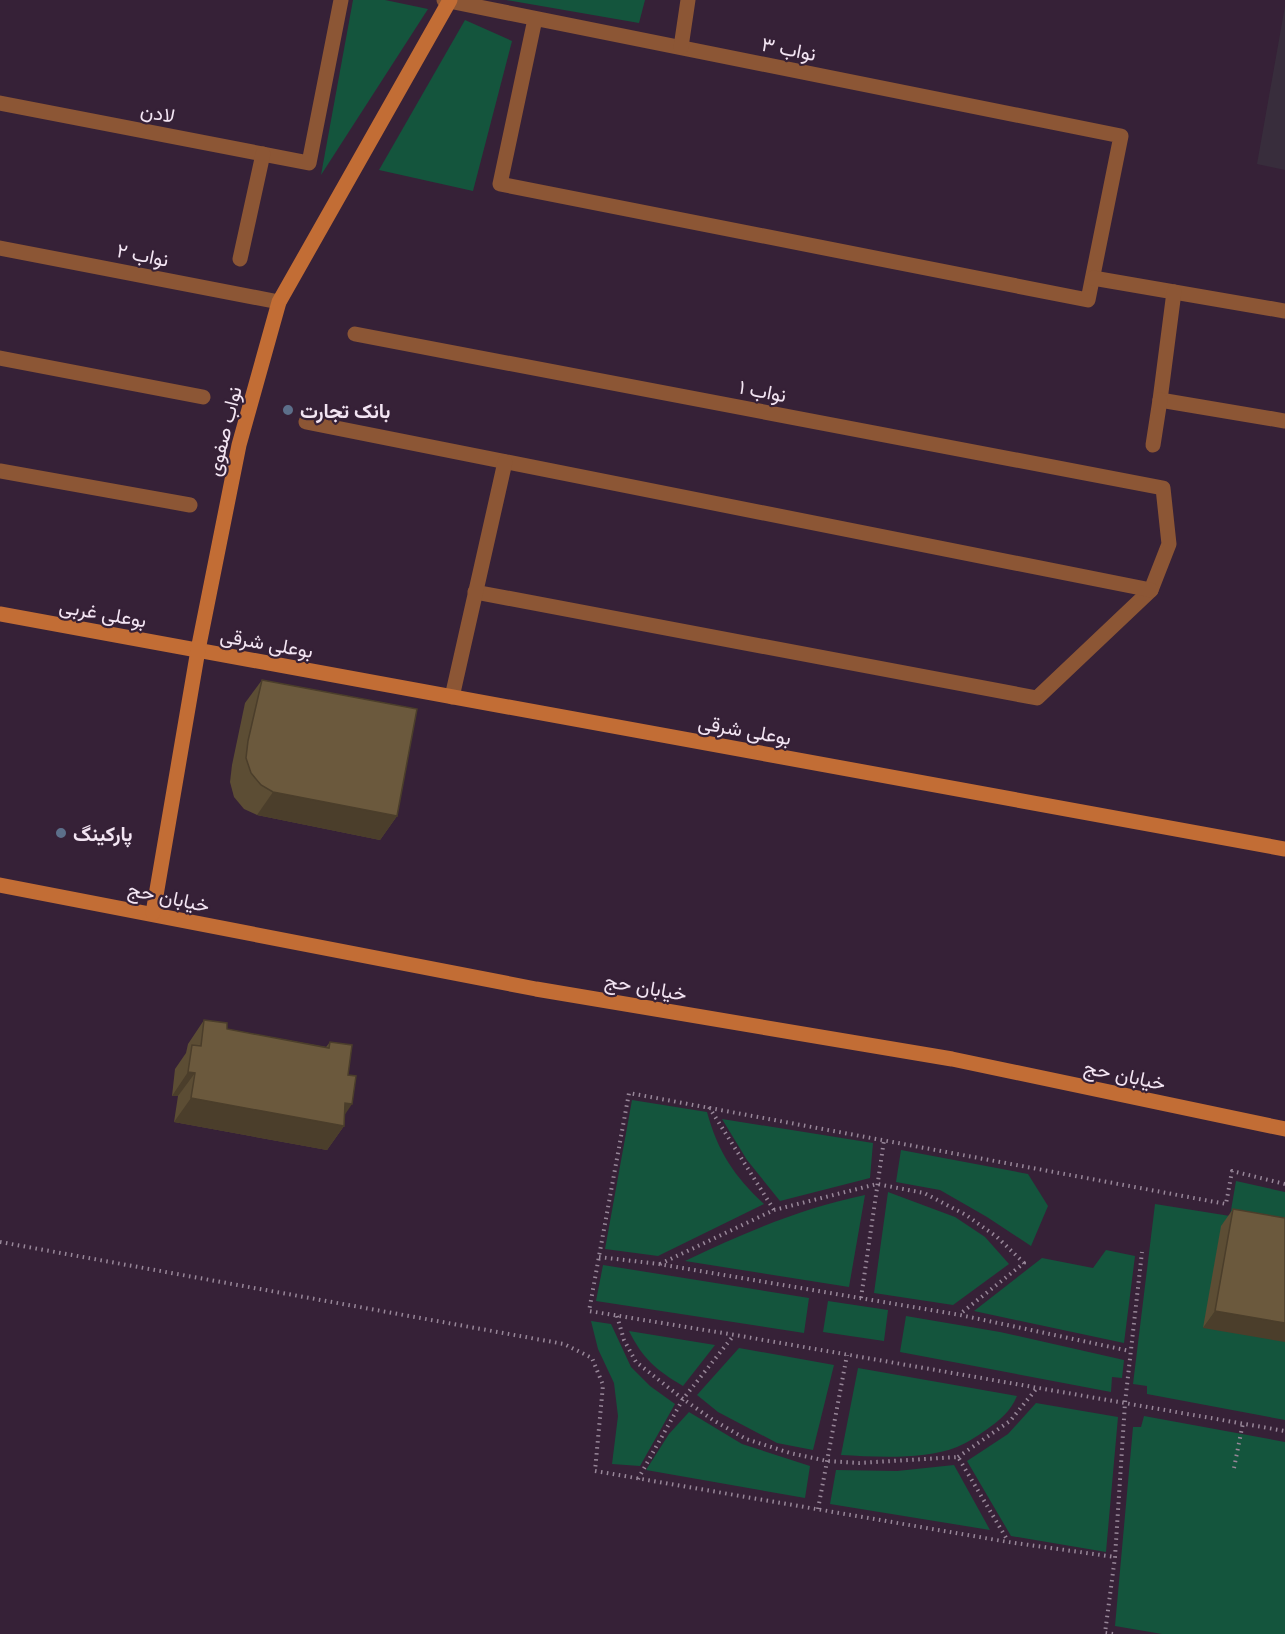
<svg xmlns="http://www.w3.org/2000/svg" width="1285" height="1634" font-family="Lato,Vazirmatn,sans-serif">
	<rect width="100%" height="100%" fill="#362137"/>
	<path fill="#382d3c" d="M1285 6V170L1257 164Z"/>
	<g fill="#14553d">
		<path d="M353 0H385L428 9 321 175Z"/>
		<path d="M506 0H645L639 23Z"/>
		<path d="M465 20 512 41 473 191 379 170Z"/>
		<path d="M632 1100 707 1112C718 1152 734 1176 764 1204L658 1256 605 1249Z"/>
		<path d="M722 1119 873 1143 870 1178 780 1201 747 1160Z"/>
		<path d="M901 1150 1028 1174 1048 1206 1031 1246 987 1217 940 1190 896 1182Z"/>
		<path d="M1236 1181 1285 1192V1420L1147 1394V1386L1133 1384 1155 1204 1230 1216Z"/>
		<path d="M888 1192 955 1217 985 1237 1009 1264 953 1305 874 1293Z"/>
		<path d="M865 1195 849 1287 685 1261C743 1233 802 1208 865 1195Z"/>
		<path d="M1106 1250 1135 1256 1124 1343 974 1311 1042 1258 1093 1268Z"/>
		<path d="M603 1265 809 1298 804 1333 596 1301Z"/>
		<path d="M828 1301 888 1310 884 1341 823 1332Z"/>
		<path d="M906 1316 1000 1332 1124 1360 1122 1378 1112 1377 1111 1392 900 1352Z"/>
		<path d="M591 1321 611 1324 631 1367 650 1386 675 1404 640 1466 612 1464 618 1416 614 1383 598 1349Z"/>
		<path d="M629 1331 715 1345 683 1386C656 1370 643 1359 629 1331Z"/>
		<path d="M739 1348 834 1365 813 1450 777 1443 718 1412 697 1395Z"/>
		<path d="M858 1368 1017 1396C1010 1412 1000 1420 986 1430 977 1436 967 1443 957 1447 924 1460 876 1457 841 1455Z"/>
		<path d="M1036 1403 1118 1417 1106 1552 1011 1536 967 1461 1008 1434Z"/>
		<path d="M689 1412 742 1444 810 1466 805 1498 646 1470 669 1434Z"/>
		<path d="M1144 1416 1285 1442V1634H1162L1115 1626 1133 1427H1141Z"/>
		<path d="M954 1465 990 1530 830 1504 836 1470 897 1471Z"/>
	</g>
	<g fill="none" stroke-linecap="round" stroke-linejoin="round">
		<g stroke="#988799" stroke-width="4" stroke-dasharray="1.5 4.5" stroke-linecap="butt">
			<path d="M709 1107 774 1210"/>
			<path d="M1285 1184 1232 1171 1226 1204 629 1093 589 1311 735 1335 1285 1431"/>
			<path d="M0 1242 564 1344 592 1358 603 1385 595 1471 1008 1542 1115 1557"/>
			<path d="M599 1257 659 1264 960 1315 1130 1351"/>
			<path d="M660 1264 774 1210 877 1184 924 1193 966 1215 997 1237 1024 1263 960 1314"/>
			<path d="M861 1298 884 1140"/>
			<path d="M617 1316 624 1340 636 1362 683 1399 713 1420 746 1439 790 1453 827 1461 859 1463 958 1457 1008 1541"/>
			<path d="M958 1457 1010 1421 1037 1388"/>
			<path d="M1234 1468 1243 1423"/>
			<path d="M638 1479 683 1399 734 1335"/>
			<path d="M818 1509 847 1355"/>
			<path d="M1113 1634 1105 1633 1115 1557 1125 1403 1142 1252"/>
		</g>
		<g stroke="#8c5635" stroke-width="15">
			<path d="M444 0 1121 136 1088 300 500 184 535 19"/>
			<path d="M681 47 688 0"/>
			<path d="M0 103 309 163 341 0"/>
			<path d="M0 248 279 302"/>
			<path d="M240 259 263 154"/>
			<path d="M1093 278 1285 311"/>
			<path d="M1174 292 1160 400 1285 421"/>
			<path d="M355 334 1163 488 1169 544 1151 590 1037 698 475 592"/>
			<path d="M0 358 203 397"/>
			<path d="M306 422 1151 590"/>
			<path d="M1153 445 1160 400"/>
			<path d="M0 471 190 505"/>
			<path d="M452 697 505 462"/>
		</g>
		<g stroke="#c26d35" stroke-width="15">
			<path d="M0 614 1285 849"/>
			<path d="M0 885 536 989 952 1059 1285 1129"/>
			<path d="M153 913 198 650 239 445 279 302 450 0"/>
		</g>
	</g>
	<g fill="#5c4d34">
		<path d="M262 680 397 816 380 840 257 815 244 809 234 797 230 782 232 765 245 703Z"/>
		<path d="M204 1020 227 1029 326 1047 330 1042 348 1075 344 1126 327 1150 174 1122 178 1096H172L175 1069 186 1053 188 1044Z"/>
		<path d="M1233 1209 1285 1218 1203 1328 1221 1226Z"/>
	</g>
	<g fill="#4b3e2b">
		<path d="M273 792 397 816 380 840 257 815Z"/>
		<path d="M188 1072 195 1073 178 1096H172Z"/>
		<path d="M191 1098 345 1103 352 1104 338 1125 344 1126 327 1150 174 1122Z"/>
		<path d="M1215 1311 1285 1323V1342L1203 1328Z"/>
	</g>
	<g fill="#6b593d" stroke="#4b3e2b" stroke-width="1.5">
		<path d="M262 680 417 709 397 816 273 792 261 785 251 773 246 758 248 741Z"/>
		<path d="M204 1020 227 1023V1029L329 1048 330 1042 352 1045 348 1075 356 1076 352 1104 345 1103 344 1126 191 1098 195 1073 188 1072 192 1045 201 1046Z"/>
		<path d="M1233 1209 1285 1218V1323L1215 1311Z"/>
	</g>
	<g fill="#5c6f8a" stroke="#362137" stroke-width="2">
		<circle cx="288" cy="410" r="6"/>
		<circle cx="61" cy="833" r="6"/>
	</g>
	<g text-anchor="middle" dominant-baseline="central" stroke-width="4.5" stroke-linejoin="round" paint-order="stroke">
		<g font-size="20" fill="#f3e5f3" stroke="#362137">
			<text transform="translate(789 48) rotate(11)">نواب ۳</text>
			<text transform="translate(158 112) rotate(11)">لادن</text>
			<text transform="translate(143 254) rotate(11)">نواب ۲</text>
			<text transform="translate(763 390) rotate(11)">نواب ۱</text>
			<text transform="translate(223 431) rotate(-76)">نواب صفوی</text>
			<text transform="translate(103 612) rotate(10)">بوعلی غربی</text>
			<text transform="translate(267 642) rotate(10)">بوعلی شرقی</text>
			<text transform="translate(745 729) rotate(10)">بوعلی شرقی</text>
			<text transform="translate(169 896) rotate(12)">خیابان حج</text>
			<text transform="translate(646 986) rotate(10)">خیابان حج</text>
			<text transform="translate(1125 1074) rotate(12)">خیابان حج</text>
		</g>
		<g font-size="20" font-weight="bold" fill="#f3e5f3" stroke="#362137" text-anchor="start">
			<text x="300" y="410">بانک تجارت</text>
			<text x="73" y="833">پارکینگ</text>
		</g>
	</g>
</svg>
